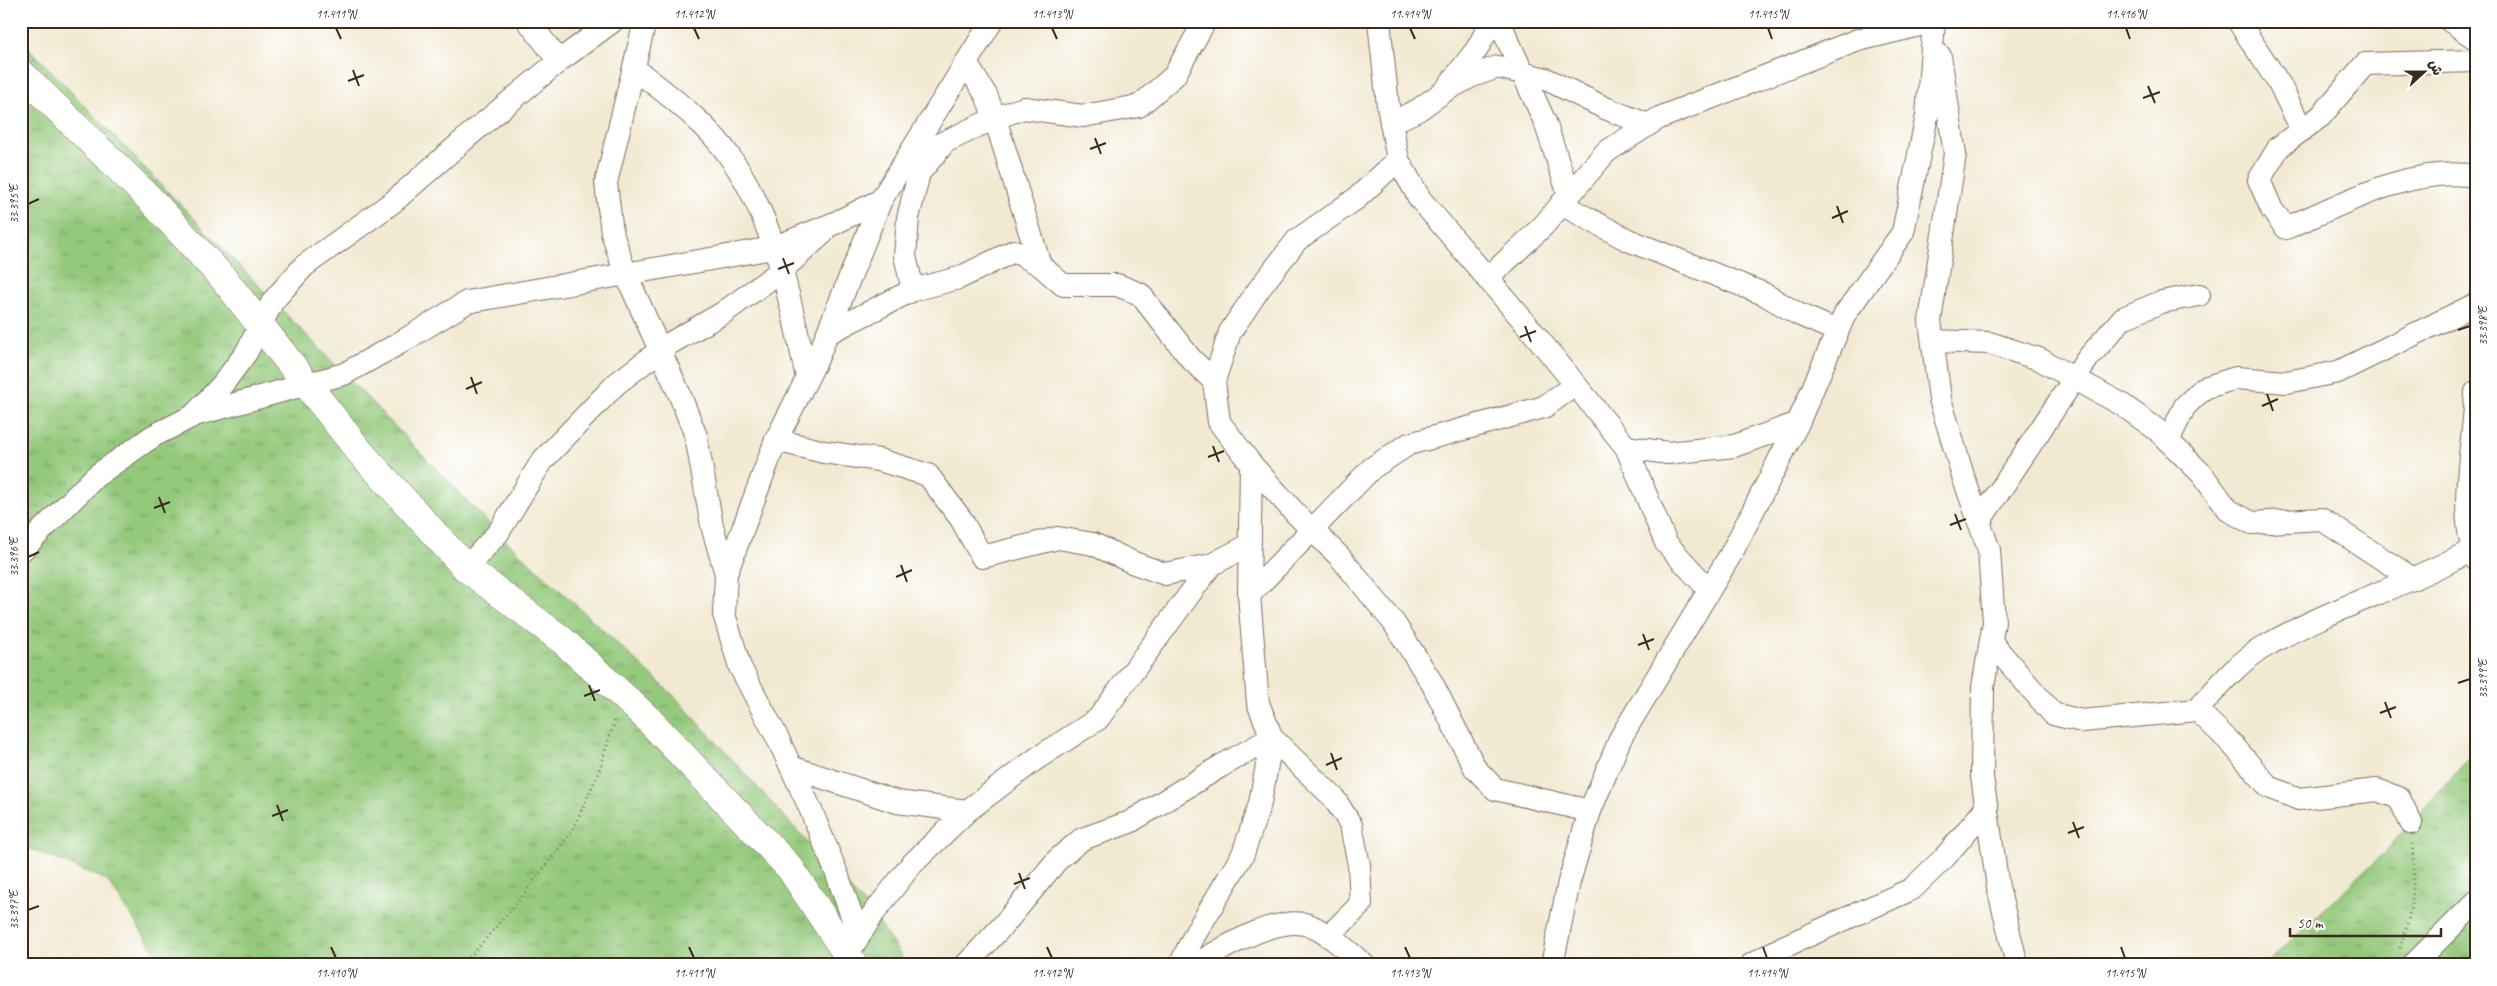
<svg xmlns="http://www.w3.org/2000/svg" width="2497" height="986" font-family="Caveat,'Playpen Sans Arabic',sans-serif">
	<defs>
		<pattern id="grass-tufts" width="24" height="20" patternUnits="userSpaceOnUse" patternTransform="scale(1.25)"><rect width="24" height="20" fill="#94c97b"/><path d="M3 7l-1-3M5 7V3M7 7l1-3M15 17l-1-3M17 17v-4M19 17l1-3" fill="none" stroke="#7aa364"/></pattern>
	</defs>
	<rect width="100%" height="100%" fill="#fff"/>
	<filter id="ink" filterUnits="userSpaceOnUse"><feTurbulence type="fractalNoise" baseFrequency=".02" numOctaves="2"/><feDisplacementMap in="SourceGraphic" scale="10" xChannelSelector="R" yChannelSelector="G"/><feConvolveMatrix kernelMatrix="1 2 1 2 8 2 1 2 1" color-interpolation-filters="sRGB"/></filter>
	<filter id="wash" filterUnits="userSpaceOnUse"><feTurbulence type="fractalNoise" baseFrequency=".0096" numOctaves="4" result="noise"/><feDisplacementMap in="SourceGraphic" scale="20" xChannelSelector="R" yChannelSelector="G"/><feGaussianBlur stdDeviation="1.12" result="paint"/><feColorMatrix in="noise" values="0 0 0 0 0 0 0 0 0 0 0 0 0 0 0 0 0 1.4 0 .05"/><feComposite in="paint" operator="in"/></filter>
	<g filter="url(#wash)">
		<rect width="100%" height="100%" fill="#f1e9d1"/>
		<g fill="url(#grass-tufts)" stroke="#687a4c">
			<path d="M21 40 498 533 675 697 873 914 907 965H164L107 880 21 845Z"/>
			<path d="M2476 750V965H2265L2385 852Z"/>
		</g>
	</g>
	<g filter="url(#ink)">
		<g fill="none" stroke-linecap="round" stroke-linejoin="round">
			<defs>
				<g id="minor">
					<path d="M528 21 559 61"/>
					<path d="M645 21 606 183 612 233 625 272 679 393 696 436 712 526 726 574"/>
					<path d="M1379 21 1388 106 1398 160 1420 199 1528 326 1626 447 1666 543 1709 590"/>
					<path d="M1499 21 1545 122 1569 195"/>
					<path d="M2238 21 2280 85 2302 130"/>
					<path d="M2450 21 2476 39"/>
					<path d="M1940 56 1955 154 1930 321 1940 399 1963 476 1989 550 1994 622 1983 687 1982 777 1998 887 2017 965"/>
					<path d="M2476 61 2365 64 2321 116 2279 147 2259 180 2272 210 2286 228C2346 203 2409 166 2476 176"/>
					<path d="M966 63 986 95 995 118 1040 265"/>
					<path d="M635 69C667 94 707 123 730 157 774 218 792 305 807 378"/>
					<path d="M1449 85 1477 49 1492 21"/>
					<path d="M1391 123 1418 110 1446 90 1472 76 1498 67 1546 79 1605 108 1648 125"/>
					<path d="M907 160 995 118 1024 108 1083 116 1139 106 1174 76 1205 21"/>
					<path d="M1398 160 1357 198 1297 240 1259 289 1230 332 1214 381 1219 422 1251 464 1297 515 1340 557 1394 623 1432 683 1475 768 1495 789 1590 811"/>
					<path d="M1561 204 1628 240 1764 294 1798 314 1837 331"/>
					<path d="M1487 279 1543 226 1606 152 1659 118 1858 40 1936 21"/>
					<path d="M913 290 905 256 908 218 919 173 941 147"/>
					<path d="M828 333 913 290 959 278 1014 251 1040 265 1063 285H1117L1140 294 1191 359 1214 381"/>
					<path d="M1933 341 1989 343 2039 359 2121 404 2156 429 2202 474 2228 510 2252 523 2321 519 2413 579"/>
					<path d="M2476 392C2474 444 2457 510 2476 560"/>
					<path d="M195 415 344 374 398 344 467 302 773 248 835 223 881 200"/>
					<path d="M776 440 824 452 879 460 928 475 961 519 982 557 1058 538 1093 544 1134 563 1165 574 1211 565"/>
					<path d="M2168 441 2185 406 2204 388 2236 378 2287 382 2338 372 2476 304"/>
					<path d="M1626 447 1668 453 1734 446 1798 423"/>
					<path d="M1251 464 1249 595 1258 703 1272 738 1334 798 1351 825 1359 865 1361 904 1329 936"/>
					<path d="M1979 522 2088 358 2123 318 2161 302 2199 295"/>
					<path d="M21 551 96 476 153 436 193 416 222 385 246 353 273 301 304 266 393 202 473 132 559 61 613 21"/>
					<path d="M466 568 498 533 542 461 616 384 667 345 723 313 782 270 823 233"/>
					<path d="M1249 595 1372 468 1409 444 1544 407 1575 385"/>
					<path d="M1991 642 2053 714 2082 721 2197 710C2218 687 2237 663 2264 647 2330 608 2405 587 2472 550"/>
					<path d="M2197 710 2231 743 2269 787 2299 799 2377 790 2399 798 2411 823"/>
					<path d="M791 767 897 802 967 811"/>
					<path d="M859 936 837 874 810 808 778 739 740 667 724 614 726 574 776 440 817 359 881 200 992 21"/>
					<path d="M854 944 873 914 911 865 967 811 1036 759 1098 719 1211 565 1249 545"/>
					<path d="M966 965 1005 923 1058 859 1082 839 1130 822 1221 766 1272 738"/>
					<path d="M1180 965 1195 934 1243 854 1260 803 1272 738"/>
					<path d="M1195 965C1222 948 1280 913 1311 926 1331 935 1348 951 1364 965"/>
					<path d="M1552 965 1569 882 1590 811 1621 737 1731 554 1798 423 1845 314 1903 232 1927 116 1934 21"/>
					<path d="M1751 965 1783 947 1912 889 1945 857 1987 807"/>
					<path d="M2413 965 2476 902"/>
				</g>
				<path id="major" d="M21 73 150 199 224 279 360 452 466 568 562 640 646 717 790 868 854 965"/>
			</defs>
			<use href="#minor" stroke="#7b6d5d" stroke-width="24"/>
			<use href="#major" stroke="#7b6d5d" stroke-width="29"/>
			<g stroke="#7b6d5d" stroke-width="3" stroke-dasharray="1 4" stroke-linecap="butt">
				<path d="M2400 948C2413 910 2416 883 2412 844"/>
				<path d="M463 965 521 898 572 831 598 774 615 720"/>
			</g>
			<use href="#minor" stroke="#fff" stroke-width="22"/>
			<use href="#major" stroke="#fff" stroke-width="28"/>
		</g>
	</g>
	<path fill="none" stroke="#3b2a1e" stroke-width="2" d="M336 28 341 39M694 28 699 39M1052 28 1057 39M1410 28 1415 39M1768 28 1772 39M2126 28 2130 39M353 70 359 86M348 81 364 75M2148 86 2155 103M2143 98 2160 92M1095 138 1101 154M1090 149 1106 143M28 204 39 199M1837 206 1843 223M1832 218 1848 211M783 258 789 274M778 269 794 263M1525 326 1531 342M2458 330 2470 326M1520 337 1536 331M471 377 477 394M466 389 482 382M2267 394 2273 411M2262 406 2278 399M1213 446 1219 462M1208 457 1224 451M159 497 165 513M154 508 170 502M1955 514 1961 530M1950 525 1966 519M28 557 39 552M901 565 907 582M896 577 912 570M1643 634 1649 650M1638 645 1654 639M2458 683 2470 679M589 685 595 701M584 696 600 690M2385 702 2391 718M2380 713 2396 707M1331 753 1337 770M1326 765 1342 758M277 805 283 821M272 816 288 810M2073 822 2079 838M2068 833 2084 827M1019 873 1025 889M1014 884 1030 878M28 910 39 906M331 947 336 958M689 947 694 958M1047 947 1052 958M1405 947 1410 958M1763 947 1767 958M2121 947 2125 958"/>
	<rect width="2497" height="986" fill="none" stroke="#fff" stroke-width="55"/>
	<g transform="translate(2424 72) rotate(69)" stroke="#ffffff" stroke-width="4" paint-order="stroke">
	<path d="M0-4L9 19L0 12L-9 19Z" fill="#3b2a1e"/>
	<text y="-8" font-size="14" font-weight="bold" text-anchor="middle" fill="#3b2a1e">ش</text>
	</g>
	<path d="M2290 928v8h151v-8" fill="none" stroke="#3b2a1e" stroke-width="2.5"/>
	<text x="2297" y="928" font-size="15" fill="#3b2a1e" stroke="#ffffff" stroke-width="4" paint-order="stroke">50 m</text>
	<rect x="28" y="28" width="2442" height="930" fill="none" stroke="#3b2a1e" stroke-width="2"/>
	<g font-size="12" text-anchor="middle" fill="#3b2a1e">
		<text x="336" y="18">11.411°N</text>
		<text x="694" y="18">11.412°N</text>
		<text x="1052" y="18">11.413°N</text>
		<text x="1410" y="18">11.414°N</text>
		<text x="1768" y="18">11.415°N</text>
		<text x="2126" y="18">11.416°N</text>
		<text transform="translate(14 204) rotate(-90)" y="4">33.395°E</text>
		<text transform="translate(2483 326) rotate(-90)" y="4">33.398°E</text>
		<text transform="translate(14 557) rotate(-90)" y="4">33.396°E</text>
		<text transform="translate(2483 679) rotate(-90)" y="4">33.399°E</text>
		<text transform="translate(14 910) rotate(-90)" y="4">33.397°E</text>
		<text x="336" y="977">11.410°N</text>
		<text x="694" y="977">11.411°N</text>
		<text x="1052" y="977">11.412°N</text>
		<text x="1410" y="977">11.413°N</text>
		<text x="1767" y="977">11.414°N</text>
		<text x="2125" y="977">11.415°N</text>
	</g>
</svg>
